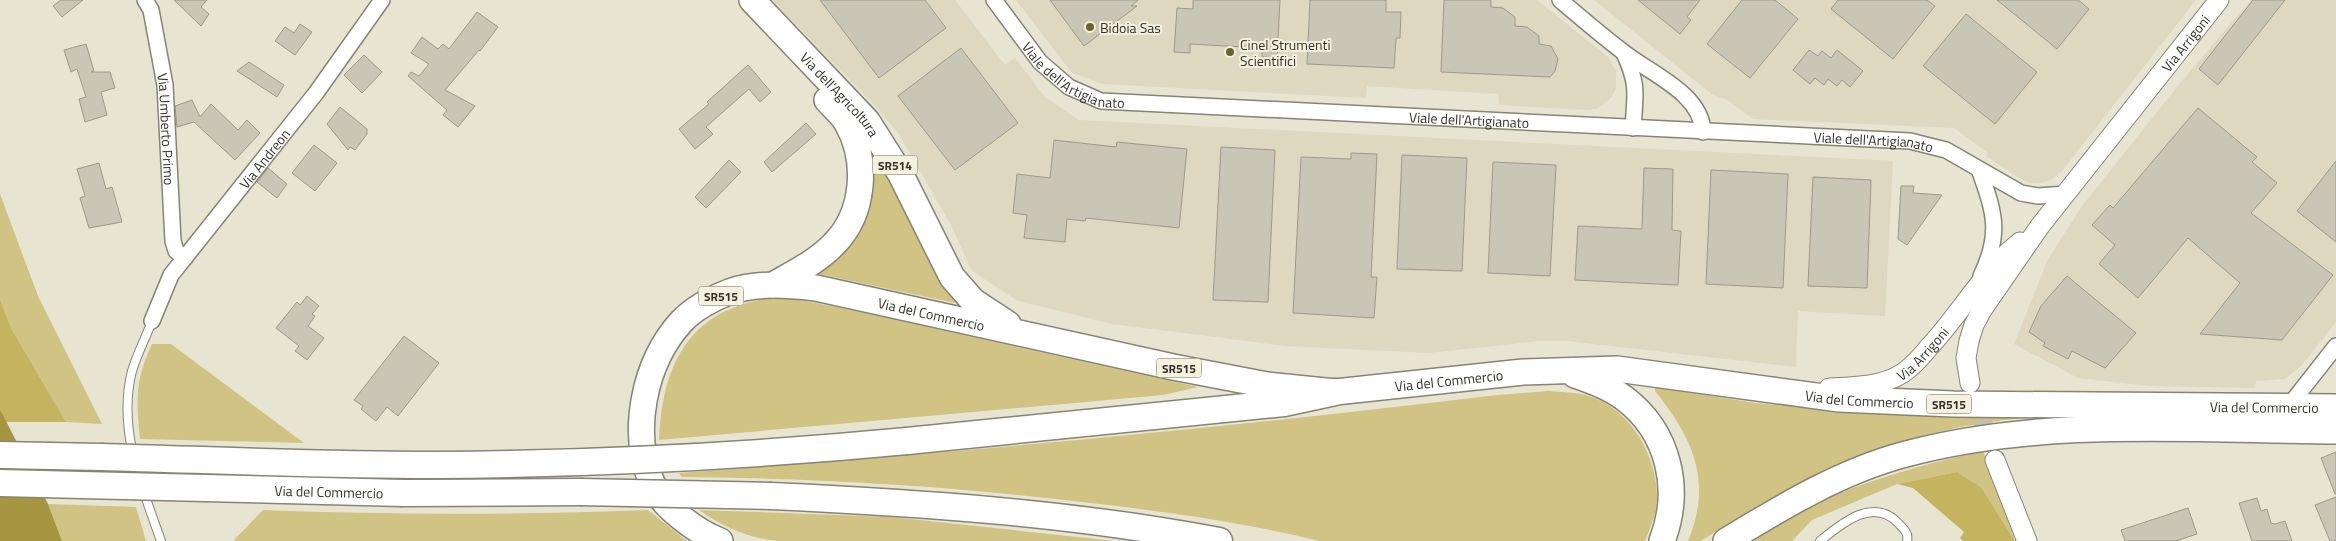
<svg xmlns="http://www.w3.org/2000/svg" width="2336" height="541" font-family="'Titillium Web',sans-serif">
	<rect width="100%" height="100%" fill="#e7e4d2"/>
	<g fill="#ddd8bf">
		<path d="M772 0H955L1005 65 1015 58 1045 97 1079 120 1893 161 1885 316 1798 311 1796 367 1567 341H1539L1429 353 1285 346 1112 324 1018 301 972 271 951 225 899 134 876 107Z"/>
		<path d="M1016 0H1537L1608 57 1616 71V88L1611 98 1604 104 1596 109 1587 110 1499 105 1498 94 1367 86 1366 98 1103 84 1072 73Z"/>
		<path d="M1594 0H2196L2062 171 2052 179 2041 183H2030L2021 179 1986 156 1988 153 1954 128 1753 119 1726 99 1713 95Z"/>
		<path d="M2251 0H2336V322L2302 365 2285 379 2256 381 2255 388 2150 386 2078 378 2014 344 2048 259 2082 206 2181 82Z"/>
	</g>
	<g fill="#d0c383">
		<path d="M864 134 960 304 819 274 820 269C861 220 887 202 864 134Z"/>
		<path d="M0 194 38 296 102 424 66 422 11 328 0 299Z"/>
		<path d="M764 299H795L846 309 1198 387 1163 395 659 440C662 368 686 313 764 299Z"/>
		<path d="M152 344H171L304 443 140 439C136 400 135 380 152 344Z"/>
		<path d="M1655 387 1755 403 1862 414 2050 415C2015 419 1981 422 1947 430 1857 449 1778 491 1701 541H1688C1713 482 1693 438 1655 391Z"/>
		<path d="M1548 391C1561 392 1576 392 1589 396 1632 410 1658 457 1657 501 1656 515 1650 528 1645 541H1320C1242 522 1162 511 1082 502 949 486 816 478 682 477L679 473C953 453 1225 428 1497 395Z"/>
		<path d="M1983 451 2015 541 1981 487 1957 472 1897 484 1812 520 1792 541H1749C1765 531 1781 520 1798 511 1857 483 1919 465 1983 451Z"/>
		<path d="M48 504 136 507 146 541H62Z"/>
		<path d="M263 510C391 515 519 515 648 510L687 541H233Z"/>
		<path d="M699 510 891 517 1115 541H778C747 538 724 527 699 510Z"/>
	</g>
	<g fill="#c5b45f">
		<path d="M0 299 11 328 66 422H6L0 409Z"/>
		<path d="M1957 472 1981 487 2015 541H1963L1960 538 1964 532 1913 488 1897 484Z"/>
	</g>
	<path fill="#a79641" d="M0 409 48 504 62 541H0Z"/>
	<g fill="#c9c6b5" stroke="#9c9989">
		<path d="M61 0H83L62 17 53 6Z"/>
		<path d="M174 0H207L201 7 209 14 201 26Z"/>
		<path d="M820 0H925L946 28 879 78Z"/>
		<path d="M1050 0H1138L1131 6H1137L1084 46Z"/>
		<path d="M1193 0H1280L1277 58 1262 57V48L1190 44V53L1174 52 1177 8 1193 9Z"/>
		<path d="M1310 0H1386V12H1401L1400 38H1396L1394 68 1307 64Z"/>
		<path d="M1444 0H1491V7L1503 8 1515 17V26L1527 27 1539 36V44L1551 46 1558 59 1555 71 1550 77 1441 72Z"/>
		<path d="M1638 0H1700L1687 17 1691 20 1680 34Z"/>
		<path d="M1742 0H1775L1798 19 1750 78 1707 44Z"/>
		<path d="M1838 0H1927L1935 6 1893 59 1831 9Z"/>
		<path d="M1997 0H2078L2089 9 2057 49Z"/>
		<path d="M2253 0H2285L2218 85 2199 69Z"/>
		<path d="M477 12 498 27 480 51 479 50 445 90 475 106 458 127 443 115 447 110 408 76 411 72 419 76 429 64 411 53 422 37 438 49 443 44 449 49Z"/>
		<path d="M1966 14 2037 72 1995 124 1923 66Z"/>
		<path d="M300 24 312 32 295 55 275 41 285 27 294 33Z"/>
		<path d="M86 44 94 71 91 72H110L115 88 101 92 107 115 85 122 79 99 86 97 77 69 71 72 64 50Z"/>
		<path d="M961 48 1018 123 955 170 898 96Z"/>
		<path d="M1809 50 1818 56 1822 51 1831 58 1837 50 1863 71 1850 87 1842 80 1837 86 1828 79 1824 85 1815 78 1810 84 1793 70Z"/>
		<path d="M364 55 382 72 362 93 344 75Z"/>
		<path d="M249 62 284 85 277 97 237 71Z"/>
		<path d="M748 65 771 92 760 102 749 89 706 127 713 134 695 149 679 129 709 104 707 102Z"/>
		<path d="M192 100 200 117 211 104 238 130 247 120 260 133 235 160 194 122 177 127 175 106Z"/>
		<path d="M340 107 367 129V134L355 150 350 147 348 150 327 124Z"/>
		<path d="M2198 108 2257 157 2252 162 2277 183 2251 213 2333 275 2282 340 2200 334 2240 283 2188 238 2138 298 2099 264 2115 245 2092 225 2110 205 2113 208Z"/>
		<path d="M806 123 816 134 772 172 764 162Z"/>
		<path d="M1054 140 1116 147 1117 142 1187 149 1179 228 1086 218 1085 221 1067 219 1065 242 1024 238 1027 215 1013 213 1017 174 1050 178Z"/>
		<path d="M314 145 337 163 315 191 292 173Z"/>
		<path d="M1221 147 1275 150 1268 302 1213 300Z"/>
		<path d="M1351 153 1377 154 1371 277H1377L1374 318 1293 313 1301 157 1351 159Z"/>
		<path d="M1402 155 1467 158 1462 271 1397 269Z"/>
		<path d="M729 160 741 172 706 208 695 197Z"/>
		<path d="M2336 161V242L2297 211Z"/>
		<path d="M1493 162 1556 165 1550 276 1488 273Z"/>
		<path d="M99 163 106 189 112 187 122 222 89 228 80 198 85 196 77 169Z"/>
		<path d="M268 168 287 184 277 198 257 182Z"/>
		<path d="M1644 168 1673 169 1672 230 1681 231 1678 285 1575 280 1578 226 1642 229Z"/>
		<path d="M1711 170 1788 174 1783 288 1706 284Z"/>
		<path d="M1813 177 1871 180 1867 288 1808 286Z"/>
		<path d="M1901 186H1914L1913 193 1942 195 1907 245 1898 239Z"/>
		<path d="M2067 276 2136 333 2105 368 2072 351 2068 359 2043 346 2045 343 2029 332 2041 306Z"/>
		<path d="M307 296 319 306 312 314 315 316 308 326 324 338 307 360 295 351 299 346 276 328 297 302 300 305Z"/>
		<path d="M404 336 439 363 398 416 387 407 376 421 361 409 363 406 354 400Z"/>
		<path d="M2336 452V494H2335L2321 458Z"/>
		<path d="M2336 497V541H2330L2315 505Z"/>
		<path d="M2257 498 2261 511 2267 509 2271 523 2275 524 2285 521 2292 541H2252L2239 503Z"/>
		<path d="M2188 508 2197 534 2176 541H2125L2121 530Z"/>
	</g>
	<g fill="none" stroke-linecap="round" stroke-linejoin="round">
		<path stroke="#c3c0b1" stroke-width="19" stroke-dasharray="19 9" stroke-linecap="butt" d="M1974 394 1991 449"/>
		<defs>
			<g id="service">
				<path d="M152 321C146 337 137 354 132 371 117 429 142 487 161 541"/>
				<path d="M1820 541C1842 523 1874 496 1899 524 1904 529 1909 534 1907 541"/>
			</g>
			<g id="minor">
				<path id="s1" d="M145 0 151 10 165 85 173 241 176 251 185 258"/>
				<path id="s2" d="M994 0 1040 62 1069 87 1101 101 1910 141 1946 150 2021 193 2038 196 2066 194"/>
				<path d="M1560 0C1580 17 1601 35 1622 51 1649 73 1702 93 1703 132"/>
				<path d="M1624 53C1639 86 1635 94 1633 128"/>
				<path d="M1980 172C1995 214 2001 234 1981 276"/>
				<path id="s3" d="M152 321 171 275 316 93 382 0"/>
				<path d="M2288 407 2336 346"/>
			</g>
			<g id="tertiary">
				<path id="s4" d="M1970 383 1966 358 1969 341 1974 325 1982 310 2040 226 2219 0"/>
				<path id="s5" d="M1829 388C1854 387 1881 387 1903 373 1913 366 1922 356 1930 346 1961 313 1983 271 2020 242"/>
				<path d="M1995 460 2027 541"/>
			</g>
			<g id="primary">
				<path id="s6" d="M752 0 867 121 900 173 952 277 973 301 1008 324"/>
				<path d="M773 285C794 273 818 261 834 244 865 213 868 160 847 123 842 114 833 107 827 100"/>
				<path d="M1575 375C1592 381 1609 387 1624 398 1669 432 1682 489 1662 541"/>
				<path id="s7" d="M720 541C697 532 662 507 652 483 630 432 644 363 681 322 693 309 713 298 729 292 756 282 788 285 816 288L1173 367 1267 385 1335 392 1523 372 1617 369 1839 399 1953 404 2336 407"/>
				<path d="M1726 541C1782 507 1841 471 1906 454 2044 417 2194 430 2336 431"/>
			</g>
			<g id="trunk">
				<path d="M907 441 1284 403 1335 392"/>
				<path d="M0 455 101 457"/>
				<path d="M403 493 580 492"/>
				<path d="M771 496C922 503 1071 513 1219 541"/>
			</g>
		</defs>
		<use href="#service" stroke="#878474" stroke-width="10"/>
		<use href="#minor" stroke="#878474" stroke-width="18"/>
		<use href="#tertiary" stroke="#878474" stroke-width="21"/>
		<use href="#primary" stroke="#878474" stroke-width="28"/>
		<use href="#trunk" stroke="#878474" stroke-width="29"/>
		<use href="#service" stroke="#fff" stroke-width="8"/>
		<use href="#minor" stroke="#fff" stroke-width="15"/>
		<use href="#tertiary" stroke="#fff" stroke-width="19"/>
		<use href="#primary" stroke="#fff" stroke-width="25"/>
		<use href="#trunk" stroke="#fff" stroke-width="26"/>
		<defs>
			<g id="trunk-bridge">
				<path d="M101 457C211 460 322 465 433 465 591 464 749 456 907 441"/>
				<path id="s8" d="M0 483 403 493"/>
				<path d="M580 492 771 496"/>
			</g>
		</defs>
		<use href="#trunk-bridge" stroke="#878474" stroke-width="29" stroke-linecap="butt"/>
		<use href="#trunk-bridge" stroke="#fff" stroke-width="26"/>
	</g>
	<g fill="#6b612e" stroke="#f5f1df" stroke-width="2">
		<circle cx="1090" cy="27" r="5"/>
		<circle cx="1230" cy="52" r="5"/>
	</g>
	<g text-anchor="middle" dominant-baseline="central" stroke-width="4" stroke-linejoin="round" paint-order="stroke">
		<g fill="#f5f1df" stroke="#6d6b61" stroke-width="1">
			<rect x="872.5" y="155.5" width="45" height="19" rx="4"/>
			<rect x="698.5" y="286.5" width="45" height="19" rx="4"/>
			<rect x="1156.5" y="358.5" width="45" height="19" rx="4"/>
			<rect x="1926.5" y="394.5" width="45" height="19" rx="4"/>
		</g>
		<g font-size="12" font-weight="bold" fill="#33322b">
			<text x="895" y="165">SR514</text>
			<text x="721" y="296">SR515</text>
			<text x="1179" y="368">SR515</text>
			<text x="1949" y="404">SR515</text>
		</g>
		<g font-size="14" fill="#33322b" stroke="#f5f1df" text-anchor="start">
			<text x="1100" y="27">Bidoia Sas</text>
			<text x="1240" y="44">Cinel Strumenti<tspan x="1240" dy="16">Scientifici</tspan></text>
		</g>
		<g font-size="14" fill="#33322b" stroke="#f5f1df">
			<text stroke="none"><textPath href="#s4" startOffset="412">Via Arrigoni</textPath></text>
			<text stroke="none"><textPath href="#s2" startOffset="114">Viale dell'Artigianato</textPath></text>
			<text stroke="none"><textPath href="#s6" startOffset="129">Via dell'Agricoltura</textPath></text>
			<text stroke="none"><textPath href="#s2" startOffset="519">Viale dell'Artigianato</textPath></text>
			<text stroke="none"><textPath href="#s1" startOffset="132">Via Umberto Primo</textPath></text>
			<text stroke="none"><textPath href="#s2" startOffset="924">Viale dell'Artigianato</textPath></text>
			<text stroke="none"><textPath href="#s3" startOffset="199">Via Andreon</textPath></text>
			<text stroke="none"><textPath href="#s7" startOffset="526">Via del Commercio</textPath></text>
			<text stroke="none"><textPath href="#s5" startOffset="104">Via Arrigoni</textPath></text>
			<text stroke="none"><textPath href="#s7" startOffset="1052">Via del Commercio</textPath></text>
			<text stroke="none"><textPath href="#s7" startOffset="1465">Via del Commercio</textPath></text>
			<text stroke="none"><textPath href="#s7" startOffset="1870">Via del Commercio</textPath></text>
			<text stroke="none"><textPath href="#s8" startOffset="329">Via del Commercio</textPath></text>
		</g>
	</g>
</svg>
